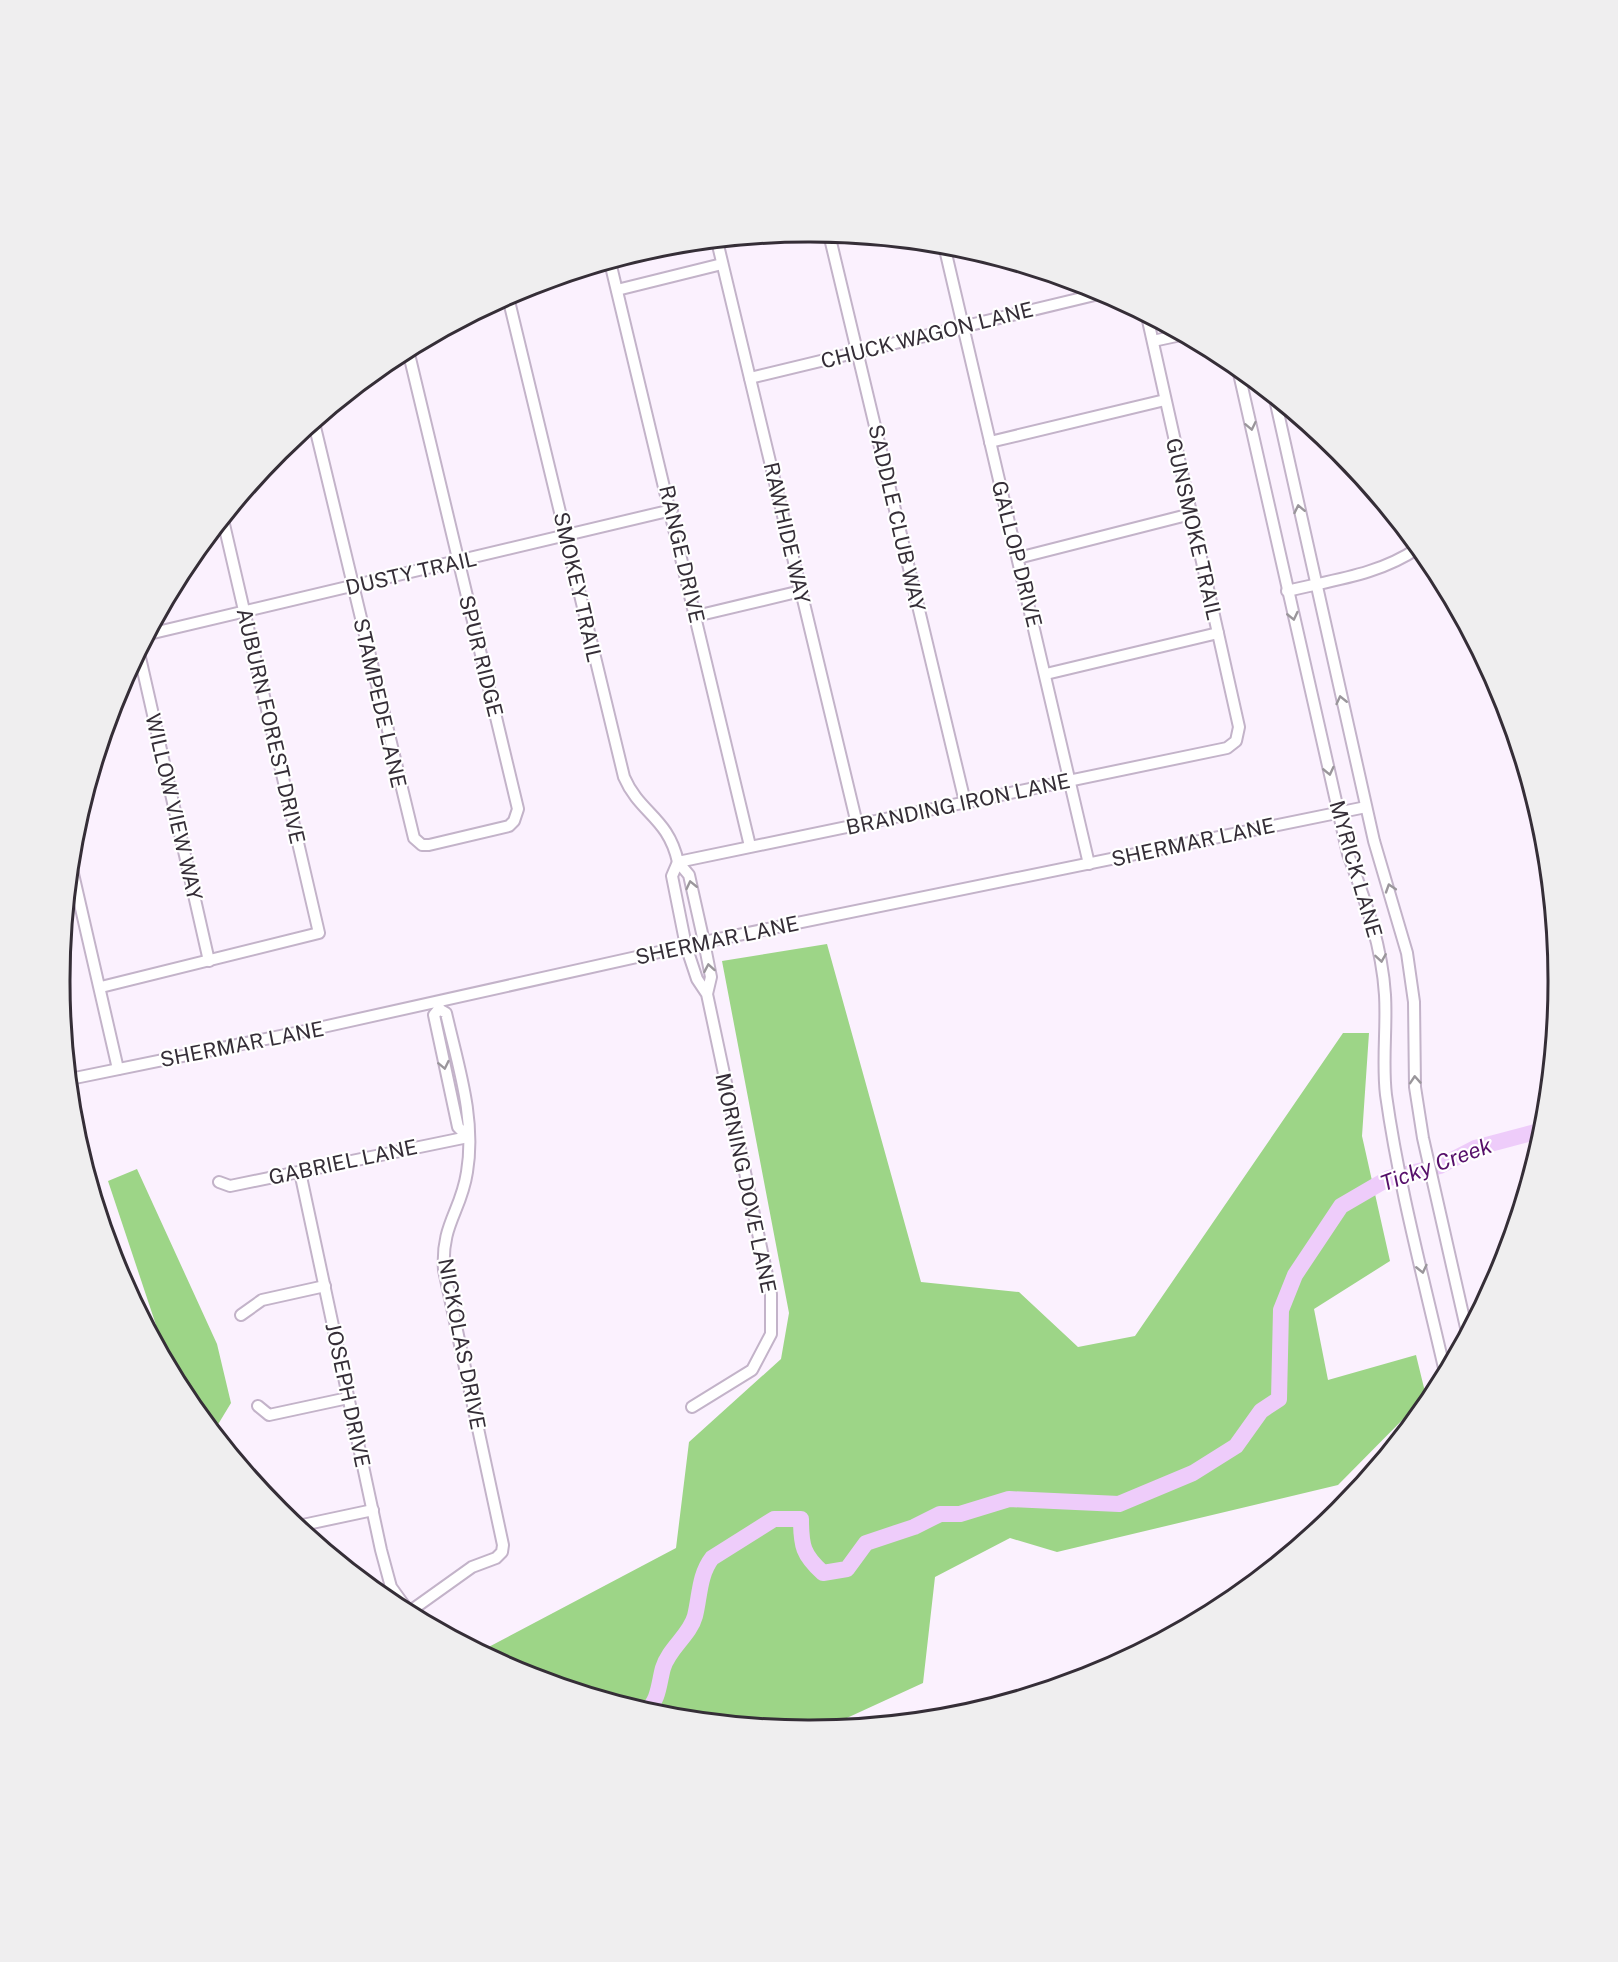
<svg xmlns="http://www.w3.org/2000/svg" width="1618" height="1962" font-family="'Public Sans',sans-serif">
	<rect width="100%" height="100%" fill="#fbf1fe"/>
	<g fill="#9dd587">
		<path d="M827 944 921 1282 1019 1292 1078 1347 1135 1336 1343 1033H1369L1362 1136 1390 1261 1314 1309 1328 1380 1416 1355 1426 1396 1338 1485 1057 1552 1010 1538 935 1577 923 1683 825 1728 809 1730 663 1716 522 1673 481 1651 676 1548 689 1442 781 1359 789 1313 722 961Z"/>
		<path d="M137 1169 217 1344 231 1403 214 1431 186 1397 153 1334 156 1325 108 1181Z"/>
	</g>
	<g fill="none" stroke-linecap="round" stroke-linejoin="round">
		<path stroke="#eeccfa" stroke-width="16" d="M646 1711C659 1701 659 1682 663 1668 669 1648 690 1635 695 1616 700 1596 699 1575 712 1558L774 1519H801C801 1546 803 1555 823 1573L847 1569 866 1543 914 1527 940 1514H960L1009 1499 1119 1504 1193 1473 1236 1446 1261 1411 1279 1399 1281 1310 1295 1275 1341 1206 1389 1178 1440 1166 1475 1148 1543 1130"/>
		<defs>
			<g id="minor">
				<path d="M829 234 965 802"/>
				<path d="M717 241 857 824"/>
				<path d="M944 245 1089 864"/>
				<path d="M610 262 750 846"/>
				<path d="M617 290 722 264"/>
				<path d="M508 297 624 777C640 814 668 817 678 862L1227 748 1236 741 1239 727 1147 316"/>
				<path d="M1153 341 1181 335"/>
				<path d="M1238 369 1348 854C1365 900 1382 945 1385 995 1387 1028 1382 1062 1386 1095 1399 1188 1424 1280 1445 1372"/>
				<path d="M750 378 1103 293"/>
				<path d="M1275 399 1374 841 1407 953 1414 1002 1415 1087 1423 1138 1467 1332"/>
				<path d="M314 423 414 838 422 845H429L509 826 514 821 518 809 408 350"/>
				<path d="M990 442 1165 400"/>
				<path d="M1018 558 1191 514"/>
				<path d="M1287 591C1332 580 1379 575 1418 548"/>
				<path d="M696 616 801 591"/>
				<path d="M149 634 672 510"/>
				<path d="M139 653 209 961"/>
				<path d="M1046 674 1218 633"/>
				<path d="M71 865 118 1069"/>
				<path d="M101 987 319 933 223 520"/>
				<path d="M439 1009 434 1015 458 1127 468 1137"/>
				<path d="M70 1079 305 1031 704 942 1366 807"/>
				<path d="M300 1172 381 1550 391 1587 409 1612"/>
				<path d="M219 1182 230 1186 468 1137"/>
				<path d="M241 1315 262 1300 325 1286"/>
				<path d="M258 1406 269 1415 348 1398"/>
				<path d="M692 1407 752 1370 771 1334V1294L707 994 697 979 686 946 672 876 678 862 689 875 704 942 711 977 707 994"/>
				<path d="M298 1526 373 1510"/>
				<path d="M409 1612 472 1567 496 1558 502 1552 503 1545 444 1270C441 1224 461 1212 467 1172 476 1118 458 1066 446 1013L439 1009 438 1002"/>
			</g>
		</defs>
		<use href="#minor" stroke="#c3b3c9" stroke-width="14"/>
		<use href="#minor" stroke="#fff" stroke-width="10"/>
	</g>
	<defs><path id="oneway-chevron" d="M-2-3.5L2.5 0L-2 3.5" fill="none" stroke-width="1.6" stroke-linecap="round" stroke-linejoin="round" transform="scale(1.5)"/></defs>
	<g stroke="#9a969b">
		<use href="#oneway-chevron" transform="translate(1251 426) rotate(78)"/>
		<use href="#oneway-chevron" transform="translate(1299 509) rotate(-102)"/>
		<use href="#oneway-chevron" transform="translate(1293 616) rotate(77)"/>
		<use href="#oneway-chevron" transform="translate(1341 700) rotate(-103)"/>
		<use href="#oneway-chevron" transform="translate(1329 771) rotate(77)"/>
		<use href="#oneway-chevron" transform="translate(691 885) rotate(-103)"/>
		<use href="#oneway-chevron" transform="translate(1390 888) rotate(-108)"/>
		<use href="#oneway-chevron" transform="translate(1381 958) rotate(81)"/>
		<use href="#oneway-chevron" transform="translate(709 968) rotate(-100)"/>
		<use href="#oneway-chevron" transform="translate(444 1065) rotate(78)"/>
		<use href="#oneway-chevron" transform="translate(1415 1080) rotate(-94)"/>
		<use href="#oneway-chevron" transform="translate(1422 1269) rotate(77)"/>
	</g>
	<g text-anchor="middle" dominant-baseline="central" stroke-width="4.5" stroke-linejoin="round" paint-order="stroke">
		<g font-size="21" fill="#352e37" stroke="#fff">
			<text transform="translate(927 335) rotate(-14)">CHUCK WAGON LANE</text>
			<text transform="translate(897 518) rotate(77)">SADDLE CLUB WAY</text>
			<text transform="translate(1194 529) rotate(77)">GUNSMOKE TRAIL</text>
			<text transform="translate(787 533) rotate(77)">RAWHIDE WAY</text>
			<text transform="translate(682 554) rotate(77)">RANGE DRIVE</text>
			<text transform="translate(1017 554) rotate(76)">GALLOP DRIVE</text>
			<text transform="translate(411 573) rotate(-13)">DUSTY TRAIL</text>
			<text transform="translate(578 587) rotate(77)">SMOKEY TRAIL</text>
			<text transform="translate(481 656) rotate(76)">SPUR RIDGE</text>
			<text transform="translate(380 703) rotate(77)">STAMPEDE LANE</text>
			<text transform="translate(271 726) rotate(77)">AUBURN FOREST DRIVE</text>
			<text transform="translate(958 804) rotate(-12)">BRANDING IRON LANE</text>
			<text transform="translate(174 807) rotate(77)">WILLOW VIEW WAY</text>
			<text transform="translate(1193 842) rotate(-12)">SHERMAR LANE</text>
			<text transform="translate(1356 869) rotate(74)">MYRICK LANE</text>
			<text transform="translate(717 940) rotate(-12)">SHERMAR LANE</text>
			<text transform="translate(242 1044) rotate(-11)">SHERMAR LANE</text>
			<text transform="translate(343 1162) rotate(-12)">GABRIEL LANE</text>
			<text transform="translate(746 1183) rotate(78)">MORNING DOVE LANE</text>
			<text transform="translate(462 1344) rotate(79)">NICKOLAS DRIVE</text>
			<text transform="translate(348 1395) rotate(78)">JOSEPH DRIVE</text>
		</g>
		<g font-size="22" font-style="italic" fill="#560f6a" stroke="#fff">
			<text transform="translate(1436 1164) rotate(-20)">Ticky Creek</text>
		</g>
	</g>
	<path d="M0 0H1618V1962H0ZM808 242H810A738 738 0 0 1 1548 980V982A738 738 0 0 1 810 1720H808A738 738 0 0 1 70 982V980A738 738 0 0 1 808 242Z" fill="#efeeef" fill-rule="evenodd"/>
	<path fill="none" stroke="#352e37" stroke-width="3" d="M808 242H810A738 738 0 0 1 1548 980V982A738 738 0 0 1 810 1720H808A738 738 0 0 1 70 982V980A738 738 0 0 1 808 242Z"/>
</svg>
